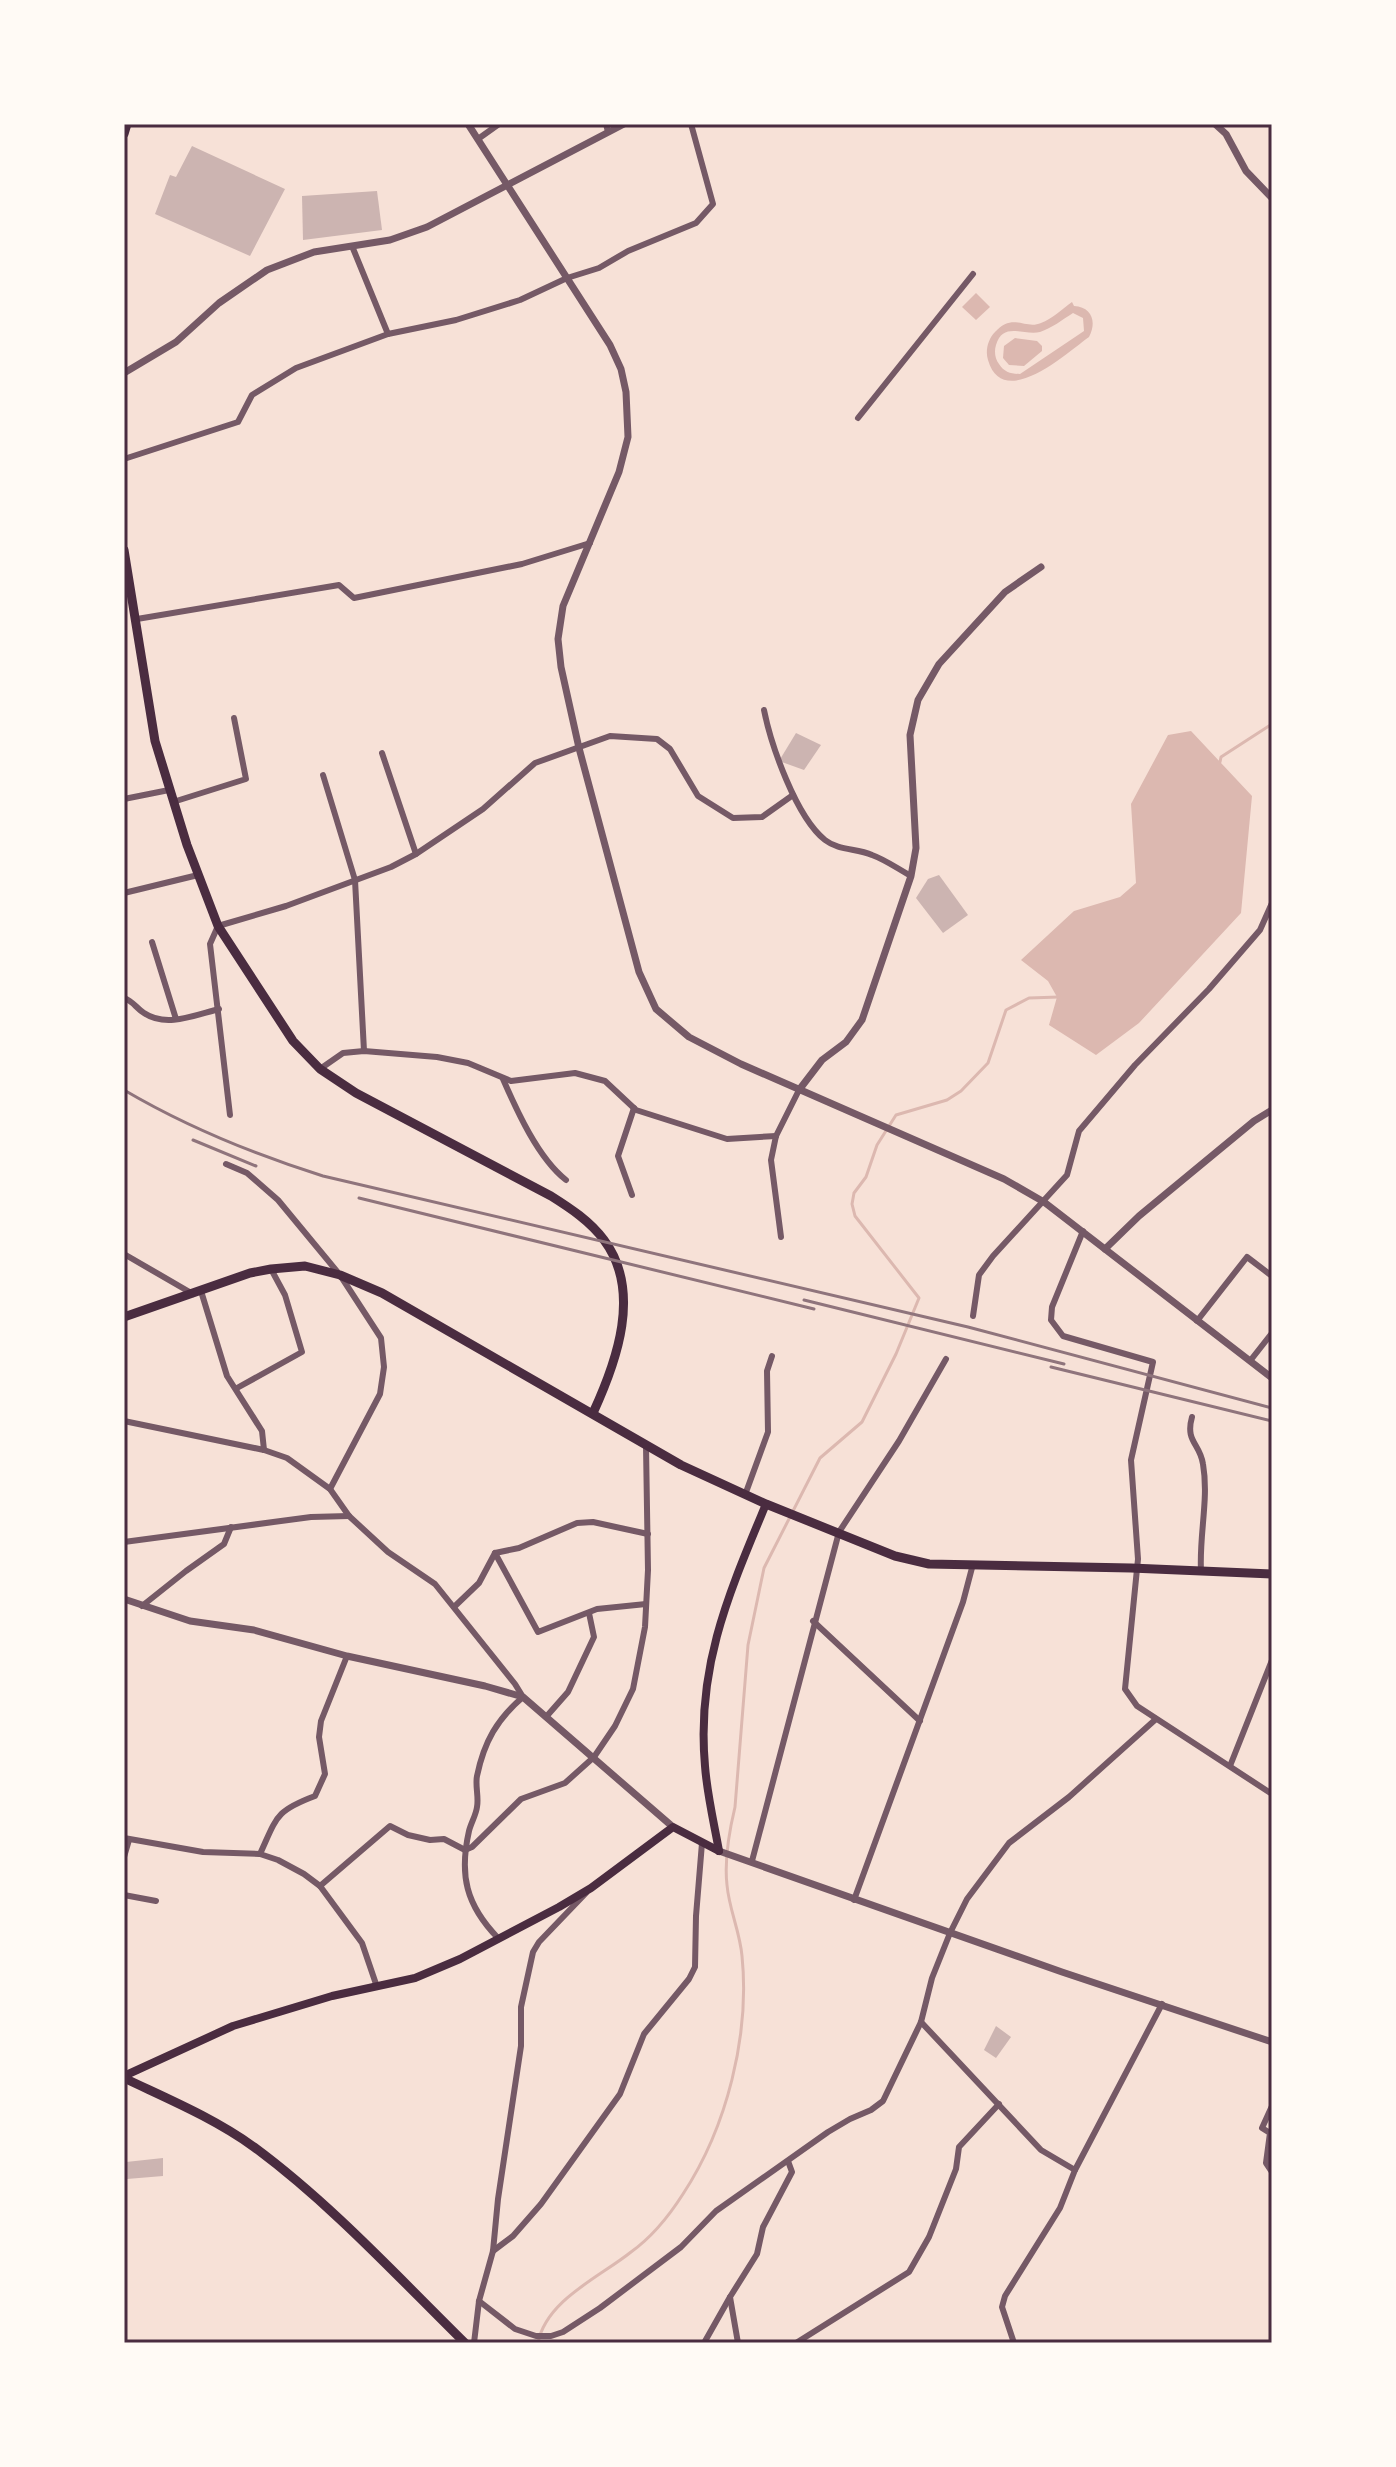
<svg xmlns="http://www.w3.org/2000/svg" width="1396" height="2467" viewBox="0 0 1396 2467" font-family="'Noto Sans',sans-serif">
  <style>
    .water { fill: #dcb8b0; fill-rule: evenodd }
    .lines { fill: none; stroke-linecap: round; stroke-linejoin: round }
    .stream { stroke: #dcb8b0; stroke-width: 3 }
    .building { fill: #ccb4b1 }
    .minor { stroke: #755966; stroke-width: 6 }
    .tertiary { stroke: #755966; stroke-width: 7 }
    .secondary { stroke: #4a2c40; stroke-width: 8 }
    .primary { stroke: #4a2c40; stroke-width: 9 }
    .trunk { stroke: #4a2c40; stroke-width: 9 }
    .rail { stroke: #8f747c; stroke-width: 3 }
    .neatline { fill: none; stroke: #4a2c40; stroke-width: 3 }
  </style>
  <rect width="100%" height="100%" fill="#f7e1d7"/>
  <g class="water">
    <polygon points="976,293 990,307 976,320 962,307"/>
    <path d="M 1072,302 L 1074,306 C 1092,307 1097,322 1089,337 C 1068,352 1003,412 988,360 C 985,351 988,339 995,332 C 1013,312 1025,330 1041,323 C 1052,319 1062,309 1072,302 ZM 1073,313 L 1083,318 L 1084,331 L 1020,374 C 1011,374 1004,372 999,364 C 995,359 994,351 996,345 C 1003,321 1024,336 1040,332 C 1052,328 1062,320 1073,313 Z"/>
    <polygon points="1015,338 1037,341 1042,346 1042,351 1024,366 1009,365 1003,358 1004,346"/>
    <polygon points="1191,731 1252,796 1241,913 1139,1023 1096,1055 1049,1025 1057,997 1048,981 1021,960 1074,911 1120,897 1136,883 1131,804 1168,735"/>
  </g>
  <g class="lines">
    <g class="stream">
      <polyline points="1220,762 1221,757 1272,724"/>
      <path d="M 538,2343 C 546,2300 600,2277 631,2252 C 652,2237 669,2216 683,2194 C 727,2127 750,2035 742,1956 C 740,1932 729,1909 727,1885 C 724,1859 729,1832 735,1807 L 748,1645 L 764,1568 L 820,1458 L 862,1422 L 896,1354 L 919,1298 L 855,1216 L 852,1204 L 854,1193 L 866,1177 L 877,1145 L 896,1115 L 947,1100 L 961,1091 L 988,1063 L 1006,1010 L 1029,998 L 1059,997"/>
    </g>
  </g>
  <g class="building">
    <polygon points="192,146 285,189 250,256 155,214 170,175 176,177"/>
    <polygon points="377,191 382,230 303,240 302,196"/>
    <polygon points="796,733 821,745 804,770 779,761"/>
    <polygon points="939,875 968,915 943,933 916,898 928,879"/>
    <polygon points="996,2026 1011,2037 996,2058 984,2050"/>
    <polygon points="163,2158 163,2176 127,2179 126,2162"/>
  </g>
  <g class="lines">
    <g class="minor">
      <polyline points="606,124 608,132"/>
      <polyline points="478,139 499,124"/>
      <polyline points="352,246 388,334"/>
      <polyline points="858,418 973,274"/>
      <polyline points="124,459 238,422 252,395 296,368 388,334 456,320 520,300 567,278 599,268 628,251 696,223 713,204 691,124"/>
      <polyline points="137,619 339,585 354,598 522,564 590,543"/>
      <path d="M 764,710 C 771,745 796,817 825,840 C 839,851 857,848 872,855 C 886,860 898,869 911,876"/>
      <polyline points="382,753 416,854"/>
      <polyline points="323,775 355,880 364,1051"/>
      <polyline points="124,799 169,790"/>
      <polyline points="173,802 246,779 234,718"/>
      <polyline points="124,893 198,875"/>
      <polyline points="152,942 176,1019"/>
      <path d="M 124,998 C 133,1001 136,1008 144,1013 C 166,1028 195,1015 219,1009"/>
      <polyline points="320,1069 343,1053 364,1051 437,1057 468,1063 511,1081 575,1073 605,1081 636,1110 727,1139 776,1136"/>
      <path d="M 503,1079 C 517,1111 538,1158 566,1180"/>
      <polyline points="230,1115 210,944 218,926 286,906 391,867 416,854 483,809 535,763 610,736 657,739 670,749 698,796 733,818 762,817 793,795"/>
      <polyline points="226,1164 247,1173 278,1200 340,1275 381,1338 384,1367 380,1394 330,1489"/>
      <polyline points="632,1195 618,1156 634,1108"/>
      <polyline points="1083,1231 1052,1307 1051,1320 1063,1336 1153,1362 1131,1460 1138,1559 1125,1689 1137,1706 1272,1794"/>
      <polyline points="781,1237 771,1160 776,1136 799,1090"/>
      <polyline points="124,1254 193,1294"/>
      <polyline points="201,1291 227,1376 262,1431 264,1450"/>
      <polyline points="973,1316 979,1275 993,1256 1067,1175 1079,1131 1135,1065 1209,989 1260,930 1272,903"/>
      <polyline points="1197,1321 1247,1257 1272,1276"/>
      <polyline points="1250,1361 1272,1333"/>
      <polyline points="237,1388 302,1352 285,1295 271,1269"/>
      <path d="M 1192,1417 C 1185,1442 1200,1443 1203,1464 C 1209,1499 1199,1535 1201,1571"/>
      <path d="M 124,1421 L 264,1450 L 287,1458 L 330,1489 L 349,1516 L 388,1552 L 435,1584 L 515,1684 L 523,1697 C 497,1719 484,1742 477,1776 C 475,1786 479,1797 477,1807 C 476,1815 471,1823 469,1831 C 459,1875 466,1905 498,1938"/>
      <polyline points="745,1495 768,1432 767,1371 772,1356"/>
      <polyline points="124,1542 311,1517 349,1516"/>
      <polyline points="646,1604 597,1609 538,1632 495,1553 519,1548 577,1523 593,1522 648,1534"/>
      <polyline points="142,1606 186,1571 224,1544 231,1527"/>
      <polyline points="454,1607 479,1583 495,1553"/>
      <polyline points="813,1621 920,1721"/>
      <polyline points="546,1717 568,1692 594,1637 589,1613"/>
      <polyline points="1230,1766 1272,1660"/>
      <polyline points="124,1838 203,1852 260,1854 278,1860 304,1874 320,1886 362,1943 377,1987"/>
      <polyline points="465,1850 472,1847 521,1799 565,1783 594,1757 615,1726 633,1689 645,1627 648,1570 646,1446"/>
      <path d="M 260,1854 C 277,1817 275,1811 315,1796 L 325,1774 L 319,1737 L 321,1721 L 347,1656"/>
      <polyline points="124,1857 129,1840"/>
      <polyline points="752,1861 839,1532 899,1441 946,1359"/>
      <polyline points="320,1886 390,1826 408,1835 430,1840 444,1839 465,1850"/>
      <polyline points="124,1895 156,1901"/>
      <polyline points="854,1900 963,1602 973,1564"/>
      <polyline points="921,2022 1041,2150 1075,2170"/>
      <polyline points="1272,2106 1262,2128 1270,2133 1266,2163 1272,2172"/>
      <polyline points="493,2251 513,2236 541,2204 620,2094 644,2034 689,1979 695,1967 696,1916 702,1843"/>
      <polyline points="479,2301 515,2329 536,2336 551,2336 563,2332 600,2308 681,2247 716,2211 828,2132 850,2119 871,2110 883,2101 921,2022 932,1978 950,1933 967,1899 1009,1843 1069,1797 1156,1719"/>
      <polyline points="474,2343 479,2301 493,2251 498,2199 521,2046 521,2007 533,1952 539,1942 586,1893"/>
      <polyline points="704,2343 730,2297"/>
      <polyline points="738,2343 730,2297 757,2254 763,2227 792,2172 788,2161"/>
      <polyline points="796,2343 909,2272 929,2237 956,2169 959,2147 999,2104"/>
      <polyline points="1014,2343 1002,2307 1005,2296 1060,2208 1075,2170 1162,2004"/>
    </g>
    <g class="tertiary">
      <polyline points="468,124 610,345 621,369 626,392 628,437 619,472 563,606 558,639 561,667 579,748 639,972 656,1009 689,1037 741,1064 1004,1179 1044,1202 1272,1378"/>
      <polyline points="1215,124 1226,134 1246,171 1272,198"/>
      <polyline points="124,373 176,342 219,303 267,270 314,252 390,240 427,227 624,124"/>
      <polyline points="799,1090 822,1060 846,1042 862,1020 911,876 916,848 910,735 918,700 939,664 1005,592 1041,567"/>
      <polyline points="1105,1249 1139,1216 1254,1121 1272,1110"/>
      <polyline points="124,1599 190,1621 254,1630 347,1656 485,1686 523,1697 673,1827"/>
      <polyline points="719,1851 1062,1972 1272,2042"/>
    </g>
    <g class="secondary">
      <path d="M 719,1851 C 714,1823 707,1794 705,1766 C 696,1667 729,1593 766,1504"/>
      <polyline points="124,2076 233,2026 332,1996 415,1978 460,1959 559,1907 591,1888 673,1827 719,1851"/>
    </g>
    <g class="primary">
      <polyline points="124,134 127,124"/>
      <path d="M 124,550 L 155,741 L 187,845 L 218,926 L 293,1041 L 320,1069 L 356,1093 L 551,1196 C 570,1208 590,1221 604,1240 C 642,1291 617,1361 593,1413"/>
    </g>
    <g class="trunk">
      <polyline points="124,1317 250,1273 271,1269 305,1266 340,1275 382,1293 681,1465 766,1504 895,1556 929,1564 1131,1568 1272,1574"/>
      <path d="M 124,2078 C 168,2099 214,2118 254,2147 C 331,2204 397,2276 465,2343"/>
    </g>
    <g class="rail">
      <path d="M 124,1090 C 187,1127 253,1154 323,1176 L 968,1327 L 1272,1408"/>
      <polyline points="193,1140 256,1166"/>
      <polyline points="359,1198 814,1309"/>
      <polyline points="804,1300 1064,1364"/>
      <polyline points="1051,1367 1272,1421"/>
    </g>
  </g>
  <rect width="1396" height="2467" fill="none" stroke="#fffaf5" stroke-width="252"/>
  <rect x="126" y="126" width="1144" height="2215" class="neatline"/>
</svg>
